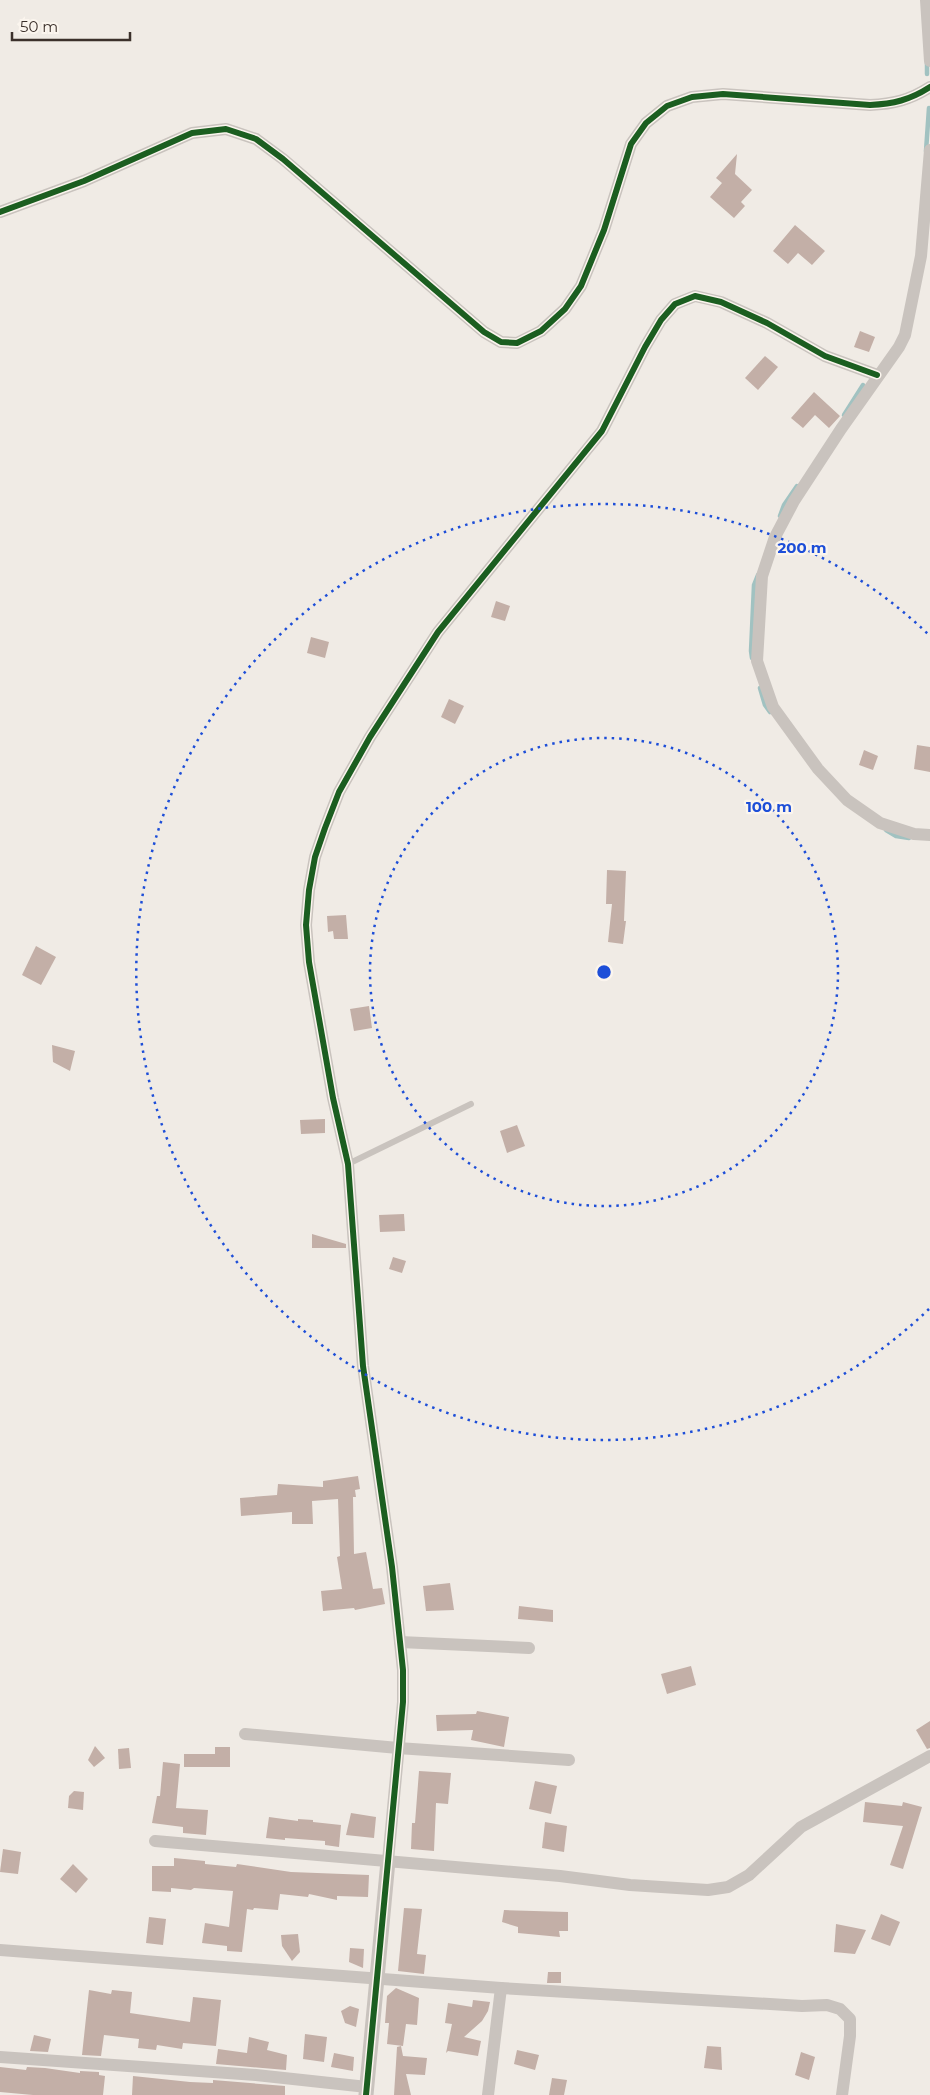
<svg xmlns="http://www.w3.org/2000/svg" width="930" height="2095" viewBox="0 0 930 2095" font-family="Montserrat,sans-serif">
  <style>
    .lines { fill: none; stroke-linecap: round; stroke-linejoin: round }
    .stream { stroke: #a1c2c1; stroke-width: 4.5 }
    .building { fill: #c3afa7 }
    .service { stroke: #c9c3be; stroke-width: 6 }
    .minor { stroke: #c9c3be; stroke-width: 12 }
    .tertiary { stroke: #c9c3be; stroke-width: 15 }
    .cycleway-casing { stroke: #fbf5ee; stroke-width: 9 }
    .cycleway { stroke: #1b5e20; stroke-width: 6 }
    .ring { fill: none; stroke: #1d4ed8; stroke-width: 2.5; stroke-dasharray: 2.5 5 }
    .centre { fill: #1d4ed8; stroke: #fbf5ee; stroke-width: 2.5 }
    .ring-label { font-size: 15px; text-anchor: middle; font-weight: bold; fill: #1d4ed8; stroke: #fbf5ee; stroke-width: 4.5; stroke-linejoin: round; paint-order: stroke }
  </style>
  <rect width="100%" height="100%" fill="#f0ebe5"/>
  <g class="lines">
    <g class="stream">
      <polyline points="927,62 927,74"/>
      <polyline points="926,151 929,108"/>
      <polyline points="844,415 863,385"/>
      <polyline points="780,516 784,505 797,486"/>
      <polyline points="752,658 751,651 754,585 758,575"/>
      <polyline points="760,688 765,705 770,712"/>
      <polyline points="886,830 896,836 909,838"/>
    </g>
  </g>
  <g class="building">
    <polygon points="737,154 735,174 752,190 741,202 745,206 734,218 710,197 722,183 716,178"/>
    <polygon points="795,225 825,251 812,265 798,253 788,264 773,251"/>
    <polygon points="860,331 875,337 869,352 854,347"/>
    <polygon points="765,356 778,367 758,390 745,378"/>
    <polygon points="814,392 840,416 829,428 815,415 803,428 791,418"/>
    <polygon points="496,601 510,606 505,621 491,617"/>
    <polygon points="311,637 329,642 325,658 307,653"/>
    <polygon points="449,699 464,706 455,724 441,717"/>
    <polygon points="917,745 930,747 930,772 914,769"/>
    <polygon points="864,750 878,756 873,770 859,765"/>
    <polygon points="607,870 626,871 624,921 626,921 623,944 608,942 612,904 606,904"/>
    <polygon points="346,915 348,939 334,939 333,931 328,932 327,916"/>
    <polygon points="36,946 56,957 41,985 22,975"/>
    <polygon points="369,1006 372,1028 354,1031 350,1009"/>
    <polygon points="52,1045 75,1051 70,1071 53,1062"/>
    <polygon points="325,1119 325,1133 301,1134 300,1120"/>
    <polygon points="517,1125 525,1146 507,1153 500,1131"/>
    <polygon points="404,1214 405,1231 380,1232 379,1215"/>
    <polygon points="312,1234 346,1244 346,1248 312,1248"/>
    <polygon points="393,1257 406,1261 402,1273 389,1269"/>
    <polygon points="358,1476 360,1489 355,1490 356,1497 353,1497 354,1554 366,1552 373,1589 382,1588 385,1604 355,1610 354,1608 323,1611 321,1591 342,1589 337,1557 340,1556 338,1499 312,1501 313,1524 292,1524 292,1512 241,1516 240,1498 277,1495 278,1484 323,1487 323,1481"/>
    <polygon points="450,1583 454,1610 426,1611 423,1586"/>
    <polygon points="519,1606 553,1610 553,1622 518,1619"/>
    <polygon points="691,1666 696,1685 667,1694 661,1674"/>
    <polygon points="477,1711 509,1717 504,1747 471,1740 473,1730 437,1731 436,1715 476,1714"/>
    <polygon points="930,1721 930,1748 927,1749 916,1730"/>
    <polygon points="95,1746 105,1758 94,1767 88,1760"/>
    <polygon points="215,1747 230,1747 230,1767 184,1767 184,1754 215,1754"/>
    <polygon points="129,1748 131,1768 119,1769 118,1749"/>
    <polygon points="163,1762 180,1764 176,1808 208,1810 206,1835 183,1833 183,1827 152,1823 157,1796 160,1796"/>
    <polygon points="419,1771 451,1773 448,1804 436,1803 434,1851 411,1849 412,1823 415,1823"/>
    <polygon points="535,1781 557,1786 551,1814 529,1809"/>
    <polygon points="74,1791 84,1792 83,1810 68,1808 69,1796"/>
    <polygon points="865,1802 902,1806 903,1802 922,1807 903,1869 890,1865 903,1826 863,1822"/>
    <polygon points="351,1813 376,1817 374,1838 346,1835"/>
    <polygon points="269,1817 298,1821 298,1819 313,1820 313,1822 341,1825 339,1847 325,1845 325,1841 285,1838 285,1840 266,1838"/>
    <polygon points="545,1822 567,1826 564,1852 542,1848"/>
    <polygon points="3,1849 21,1852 18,1874 0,1872"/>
    <polygon points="174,1858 205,1861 205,1864 236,1867 237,1864 291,1872 369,1875 368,1897 337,1896 337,1900 309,1894 308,1897 280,1894 278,1910 254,1908 253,1910 247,1909 242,1952 227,1951 227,1946 202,1943 205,1923 229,1927 233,1891 194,1888 191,1890 171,1888 171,1892 152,1891 152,1866 174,1866"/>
    <polygon points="73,1864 88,1879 76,1893 60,1879"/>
    <polygon points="404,1908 422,1909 417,1954 426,1955 424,1974 398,1971"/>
    <polygon points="504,1910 568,1912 568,1931 559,1931 560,1937 518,1933 518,1927 502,1922"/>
    <polygon points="881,1914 900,1922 890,1946 871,1939"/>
    <polygon points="149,1917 166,1919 163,1945 146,1943"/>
    <polygon points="836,1924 866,1930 855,1954 834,1952"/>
    <polygon points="298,1934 300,1952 292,1961 282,1946 281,1935"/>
    <polygon points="350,1948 364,1949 363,1968 349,1962"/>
    <polygon points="548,1972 561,1972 561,1983 547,1983"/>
    <polygon points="396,1988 419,1998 417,2025 406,2024 403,2046 387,2044 389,2023 385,2023 387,1996"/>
    <polygon points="89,1990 111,1994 112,1990 132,1992 130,2013 190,2022 193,1997 221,2000 216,2046 183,2043 182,2049 157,2045 156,2050 138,2048 139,2039 104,2035 101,2056 82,2055"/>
    <polygon points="473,2000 490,2002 488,2011 482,2021 464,2037 481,2041 478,2056 448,2051 446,2053 452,2024 445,2023 448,2003 472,2007"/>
    <polygon points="350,2006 359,2009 356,2027 345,2023 341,2011"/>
    <polygon points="305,2034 327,2037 324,2062 303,2059"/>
    <polygon points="34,2035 51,2039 48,2052 30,2051"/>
    <polygon points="249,2037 269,2042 267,2050 287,2055 286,2070 216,2064 218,2049 247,2053"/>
    <polygon points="401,2046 403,2056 427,2058 425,2075 406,2074 411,2095 394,2095 397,2047"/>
    <polygon points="707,2046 721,2047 722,2070 704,2068"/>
    <polygon points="517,2050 539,2055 535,2070 514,2064"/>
    <polygon points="801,2052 815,2057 809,2080 795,2075"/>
    <polygon points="334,2053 354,2057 353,2071 331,2067"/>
    <polygon points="0,2067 26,2070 27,2067 45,2068 80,2073 80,2071 99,2072 99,2075 105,2076 103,2095 33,2095 0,2092"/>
    <polygon points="133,2076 190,2082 213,2083 213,2080 285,2086 285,2095 132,2095"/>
    <polygon points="552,2078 567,2080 564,2095 549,2095"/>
  </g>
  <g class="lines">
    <polyline class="service" points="348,1164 471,1104"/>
    <g class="minor">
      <polyline points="926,0 930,61"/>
      <polyline points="930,150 921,256 905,335 899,347 841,429 794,501 775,537 762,576 757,661 773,707 818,769 847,800 880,823 914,834 930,835"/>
      <path d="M 0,212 L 84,181 L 192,133 L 226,129 L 256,139 L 283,159 L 484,332 L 501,342 L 517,343 L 541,331 L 565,309 L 581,286 L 604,230 L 631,144 L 646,123 L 667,106 L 692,97 L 723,94 L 870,105 C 893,104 910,100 930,87"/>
      <polyline points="400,1642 529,1648"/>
      <polyline points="245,1734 398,1748 569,1760"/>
      <polyline points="155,1841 560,1876 630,1885 708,1890 728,1887 749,1875 801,1827 930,1756"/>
      <polyline points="388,1861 403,1702 403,1670 392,1567 363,1366 348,1164 333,1098 309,962 306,925 309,890 315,857 325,828 339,792 370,737 438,632 602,431 645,347 661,320 675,304 695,296 721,302 767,323 825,356 877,375"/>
      <polyline points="0,1950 501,1988 802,2006 827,2005 840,2009 850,2019 850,2036 842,2095"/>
      <polyline points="0,2057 256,2075 367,2087"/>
      <polyline points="488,2095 501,1988"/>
    </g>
    <polyline class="tertiary" points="366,2095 388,1861"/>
    <defs>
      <g id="cycleway">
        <path d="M 0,212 L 84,181 L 192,133 L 226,129 L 256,139 L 283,159 L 484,332 L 501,342 L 517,343 L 541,331 L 565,309 L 581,286 L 604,230 L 631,144 L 646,123 L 667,106 L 692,97 L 723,94 L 870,105 C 893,104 910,100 930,87"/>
        <polyline points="366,2095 403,1702 403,1670 392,1567 363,1366 348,1164 333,1098 309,962 306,925 309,890 315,857 325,828 339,792 370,737 438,632 602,431 645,347 661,320 675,304 695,296 721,302 767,323 825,356 877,375"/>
      </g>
    </defs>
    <use href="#cycleway" class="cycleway-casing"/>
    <use href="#cycleway" class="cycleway"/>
  </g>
  <g class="ring">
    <circle cx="604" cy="972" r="234"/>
    <path d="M929 1309A468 468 0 1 1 929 635"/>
  </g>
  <circle cx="604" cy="972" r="8" class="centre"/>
  <g class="ring-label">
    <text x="802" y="553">200 m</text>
    <text x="769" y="812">100 m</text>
  </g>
  <path d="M12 32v8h118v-8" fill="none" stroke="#3b302b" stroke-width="2.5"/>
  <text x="20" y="32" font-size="15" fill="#3b302b" stroke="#fbf5ee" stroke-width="4" paint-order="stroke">50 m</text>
</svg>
